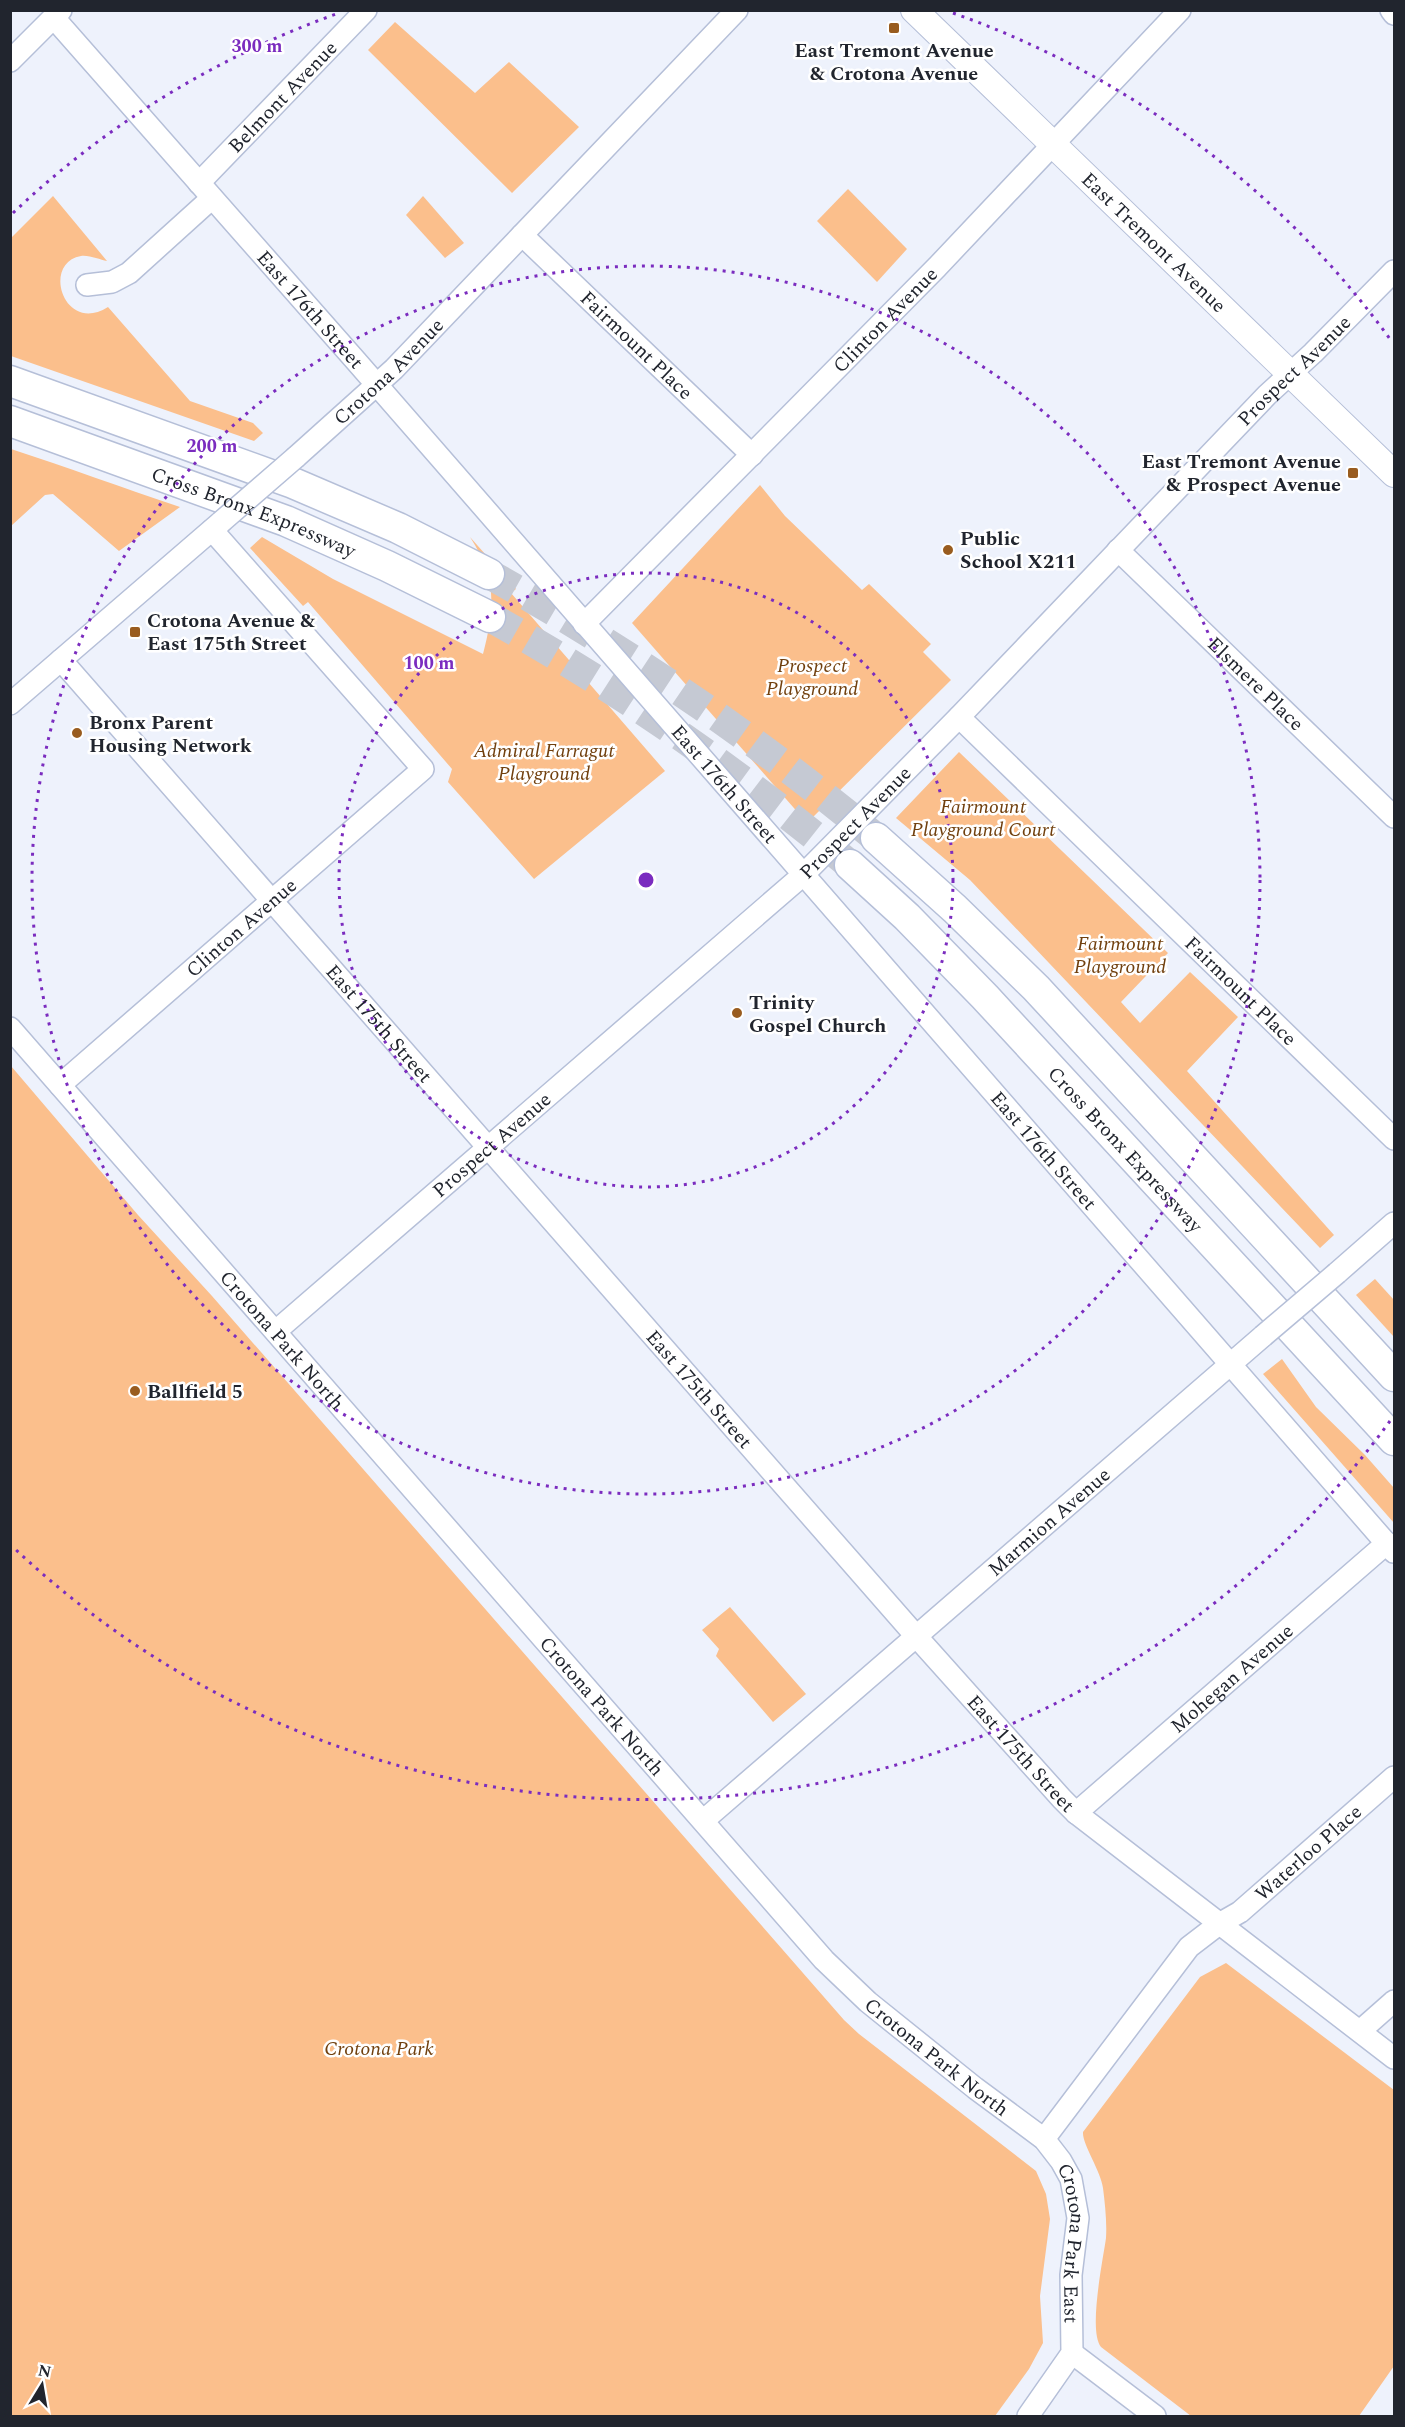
<svg xmlns="http://www.w3.org/2000/svg" width="1405" height="2427" viewBox="0 0 1405 2427" font-family="Spectral,serif">
  <style>
    .green { fill: #fbbf8c }
    .lines { fill: none; stroke-linecap: round; stroke-linejoin: round }
    .highway-tunnel { stroke: #c5c9d3; stroke-width: 30; stroke-dasharray: 30 15; stroke-linecap: butt }
    .minor-casing { stroke: #b5bfd8; stroke-width: 24 }
    .major-casing { stroke: #b5bfd8; stroke-width: 28 }
    .highway-casing { stroke: #b5bfd8; stroke-width: 33 }
    .minor { stroke: #fff; stroke-width: 21 }
    .major { stroke: #fff; stroke-width: 26 }
    .highway { stroke: #fff; stroke-width: 30 }
    .minor-bridge-casing { stroke: #b5bfd8; stroke-width: 24; stroke-linecap: butt }
    .minor-bridge { stroke: #fff; stroke-width: 21 }
    .ring { fill: none; stroke: #7b2cbf; stroke-width: 3; stroke-dasharray: 3 6 }
    .poi-dot { fill: #995c1f; stroke: #fff; stroke-width: 2 }
    .labels { text-anchor: middle; stroke-width: 5; stroke-linejoin: round; paint-order: stroke }
    .poi-label { font-size: 20px; font-weight: bold; fill: #21252e; stroke: #fff; text-anchor: start }
    .street-label { font-size: 20px; fill: #21252e; stroke: #fff }
    .park-label { font-size: 20px; font-style: italic; fill: #71400e; stroke: #fff }
    .centre { fill: #7b2cbf; stroke: #fff; stroke-width: 3 }
    .ring-label { font-size: 18px; text-anchor: middle; font-weight: bold; fill: #7b2cbf; stroke: #fff; stroke-width: 5; stroke-linejoin: round; paint-order: stroke }
  </style>
  <rect width="100%" height="100%" fill="#eef2fc"/>
  <g class="green">
    <polygon points="395,22 475,93 509,62 579,127 512,193 368,50"/>
    <polygon points="848,189 907,249 877,282 817,221"/>
    <path d="M 53,196 L 107,261 C 100,260 90,255 81,256 C 41,263 64,335 108,307 L 190,401 L 253,423 L 263,433 L 254,441 L 11,356 L 11,238 Z"/>
    <polygon points="423,196 464,243 445,258 406,215"/>
    <path d="M 11,449 C 67,467 123,488 180,507 L 119,551 L 53,494 L 45,495 L 11,526 Z"/>
    <polygon points="760,485 785,516 862,590 869,584 931,644 923,652 951,680 807,823 632,623"/>
    <path d="M 262,537 L 333,579 L 483,654 C 495,607 497,579 470,537 L 516,589 L 511,593 L 665,771 L 534,879 L 448,782 L 452,769 L 308,602 L 303,606 L 250,548 Z"/>
    <polygon points="959,752 1168,953 1121,1002 1140,1023 1190,972 1238,1017 1187,1071 1334,1235 1320,1248 970,880 896,818"/>
    <polygon points="11,1066 138,1215 212,1296 844,2020 859,2034 1036,2171 1046,2194 1050,2219 1040,2296 1043,2343 1029,2369 995,2416 11,2416"/>
    <polygon points="1375,1279 1394,1300 1394,1337 1356,1295"/>
    <polygon points="1282,1359 1316,1407 1365,1455 1394,1488 1394,1523 1263,1374"/>
    <polygon points="730,1607 806,1694 773,1722 716,1656 719,1649 702,1630"/>
    <path d="M 1226,1963 L 1394,2090 L 1394,2366 L 1359,2416 L 1191,2416 L 1101,2347 C 1088,2331 1103,2260 1106,2238 C 1107,2222 1105,2204 1103,2188 C 1101,2171 1082,2144 1083,2132 L 1200,1977 Z"/>
  </g>
  <g class="lines">
    <g class="highway-tunnel">
      <path d="M 489,574 C 626,650 756,738 876,838"/>
      <path d="M 490,617 C 618,688 738,772 850,865"/>
    </g>
    <defs>
      <g id="minor">
        <polyline points="1391,10 1394,14"/>
        <path id="s1" d="M 54,18 L 356,361 L 1394,1552"/>
        <polyline points="10,61 61,10"/>
        <path id="s2" d="M 199,183 L 366,10"/>
        <path id="s3" d="M 522,235 L 752,455"/>
        <polyline points="87,285 112,282 129,273 212,198"/>
        <path id="s4" d="M 296,457 L 394,369 L 737,10"/>
        <path id="s5" d="M 1118,550 L 1394,817"/>
        <path id="s6" d="M 584,624 L 937,267 L 1180,10"/>
        <path id="s7" d="M 61,660 L 916,1636 L 1062,1799 L 1076,1813 L 1394,2058"/>
        <polyline points="10,704 221,522"/>
        <path id="s8" d="M 959,717 L 1394,1139"/>
        <path id="s9" d="M 10,1028 L 824,1960 L 868,2002 L 975,2088 L 1044,2139 L 1061,2161 L 1071,2179 L 1078,2218 L 1071,2275 L 1072,2353 L 1028,2416"/>
        <path id="s10" d="M 60,1085 L 423,769 L 212,530"/>
        <polyline points="1337,1273 1394,1223"/>
        <path id="s11" d="M 276,1331 L 803,875 L 959,717 L 1267,395 L 1313,353 L 1394,271"/>
        <path id="s12" d="M 1076,1813 L 1387,1543"/>
        <path id="s13" d="M 704,1820 L 1263,1336"/>
        <polyline points="1360,2031 1394,2001"/>
        <path id="s14" d="M 1044,2139 L 1189,1947 L 1219,1924 L 1240,1912 L 1394,1777"/>
        <polyline points="1072,2353 1155,2416"/>
      </g>
      <g id="major">
        <path id="s15" d="M 914,10 L 1394,474"/>
      </g>
      <g id="highway">
        <polyline points="10,381 293,483 398,528 489,574"/>
        <path id="s16" d="M 10,421 L 286,521 L 387,566 L 490,617"/>
        <polyline points="876,838 955,909 1036,988 1394,1376"/>
        <path id="s17" d="M 850,865 L 907,917 L 985,997 L 1394,1440"/>
      </g>
    </defs>
    <use href="#minor" class="minor-casing"/>
    <use href="#major" class="major-casing"/>
    <use href="#highway" class="highway-casing"/>
    <use href="#minor" class="minor"/>
    <use href="#major" class="major"/>
    <use href="#highway" class="highway"/>
    <defs>
      <g id="minor-bridge">
        <polyline points="221,522 296,457"/>
        <polyline points="1263,1336 1337,1273"/>
      </g>
    </defs>
    <use href="#minor-bridge" class="minor-bridge-casing"/>
    <use href="#minor-bridge" class="minor-bridge"/>
  </g>
  <g class="ring">
    <circle cx="646" cy="880" r="307"/>
    <circle cx="646" cy="880" r="614"/>
    <path d="M1390 1421A920 920 0 0 1 13 1547M13 213A920 920 0 0 1 339 13M953 13A920 920 0 0 1 1390 339"/>
  </g>
  <g class="poi-dot">
    <rect x="888" y="22" width="12" height="12" rx="3"/>
    <rect x="1347" y="467" width="12" height="12" rx="3"/>
    <circle cx="948" cy="550" r="6"/>
    <rect x="129" y="626" width="12" height="12" rx="3"/>
    <circle cx="77" cy="733" r="6"/>
    <circle cx="737" cy="1013" r="6"/>
    <circle cx="135" cy="1391" r="6"/>
  </g>
  <g class="labels">
    <g class="poi-label">
      <text x="894" y="57" text-anchor="middle">East Tremont Avenue<tspan x="894" dy="23">&amp; Crotona Avenue</tspan></text>
      <text x="1341" y="468" text-anchor="end">East Tremont Avenue<tspan x="1341" dy="23">&amp; Prospect Avenue</tspan></text>
      <text x="960" y="545">Public<tspan x="960" dy="23">School X211</tspan></text>
      <text x="147" y="627">Crotona Avenue &amp;<tspan x="147" dy="23">East 175th Street</tspan></text>
      <text x="89" y="729">Bronx Parent<tspan x="89" dy="23">Housing Network</tspan></text>
      <text x="749" y="1009">Trinity<tspan x="749" dy="23">Gospel Church</tspan></text>
      <text x="147" y="1398">Ballfield 5</text>
    </g>
    <g class="street-label">
      <text dy="7" stroke="none"><textPath href="#s2" startOffset="120">Belmont Avenue</textPath></text>
      <text dy="7" stroke="none"><textPath href="#s15" startOffset="334">East Tremont Avenue</textPath></text>
      <text dy="7" stroke="none"><textPath href="#s1" startOffset="388">East 176th Street</textPath></text>
      <text dy="7" stroke="none"><textPath href="#s6" startOffset="428">Clinton Avenue</textPath></text>
      <text dy="7" stroke="none"><textPath href="#s3" startOffset="159">Fairmount Place</textPath></text>
      <text dy="7" stroke="none"><textPath href="#s4" startOffset="126">Crotona Avenue</textPath></text>
      <text dy="7" stroke="none"><textPath href="#s11" startOffset="1401">Prospect Avenue</textPath></text>
      <text dy="7" stroke="none"><textPath href="#s16" startOffset="260">Cross Bronx Expressway</textPath></text>
      <text dy="7" stroke="none"><textPath href="#s5" startOffset="192">Elsmere Place</textPath></text>
      <text dy="7" stroke="none"><textPath href="#s1" startOffset="1018">East 176th Street</textPath></text>
      <text dy="7" stroke="none"><textPath href="#s11" startOffset="771">Prospect Avenue</textPath></text>
      <text dy="7" stroke="none"><textPath href="#s10" startOffset="240">Clinton Avenue</textPath></text>
      <text dy="7" stroke="none"><textPath href="#s8" startOffset="393">Fairmount Place</textPath></text>
      <text dy="7" stroke="none"><textPath href="#s7" startOffset="483">East 175th Street</textPath></text>
      <text dy="7" stroke="none"><textPath href="#s11" startOffset="285">Prospect Avenue</textPath></text>
      <text dy="7" stroke="none"><textPath href="#s17" startOffset="396">Cross Bronx Expressway</textPath></text>
      <text dy="7" stroke="none"><textPath href="#s1" startOffset="1504">East 176th Street</textPath></text>
      <text dy="7" stroke="none"><textPath href="#s9" startOffset="414">Crotona Park North</textPath></text>
      <text dy="7" stroke="none"><textPath href="#s7" startOffset="969">East 175th Street</textPath></text>
      <text dy="7" stroke="none"><textPath href="#s13" startOffset="456">Marmion Avenue</textPath></text>
      <text dy="7" stroke="none"><textPath href="#s12" startOffset="206">Mohegan Avenue</textPath></text>
      <text dy="7" stroke="none"><textPath href="#s9" startOffset="900">Crotona Park North</textPath></text>
      <text dy="7" stroke="none"><textPath href="#s7" startOffset="1455">East 175th Street</textPath></text>
      <text dy="7" stroke="none"><textPath href="#s14" startOffset="393">Waterloo Place</textPath></text>
      <text dy="7" stroke="none"><textPath href="#s9" startOffset="1386">Crotona Park North</textPath></text>
      <text dy="7" stroke="none"><textPath href="#s9" startOffset="1634">Crotona Park East</textPath></text>
    </g>
    <g class="park-label">
      <text x="812" y="672">Prospect<tspan x="812" dy="23">Playground</tspan></text>
      <text x="544" y="757">Admiral Farragut<tspan x="544" dy="23">Playground</tspan></text>
      <text x="983" y="813">Fairmount<tspan x="983" dy="23">Playground Court</tspan></text>
      <text x="1120" y="950">Fairmount<tspan x="1120" dy="23">Playground</tspan></text>
      <text x="379" y="2055">Crotona Park</text>
    </g>
  </g>
  <circle cx="646" cy="880" r="9" class="centre"/>
  <g class="ring-label">
    <text x="257" y="52">300 m</text>
    <text x="212" y="452">200 m</text>
    <text x="429" y="669">100 m</text>
  </g>
  <rect width="1405" height="2427" fill="none" stroke="#21252e" stroke-width="24"/>
  <g transform="translate(42 2385) rotate(11)" stroke="#ffffff" stroke-width="4.5" paint-order="stroke">
  <path d="M0-4.5L10 22L0 15L-10 22Z" fill="#21252e"/>
  <text y="-9" font-size="16" font-weight="bold" text-anchor="middle" fill="#21252e">N</text>
  </g>
</svg>
